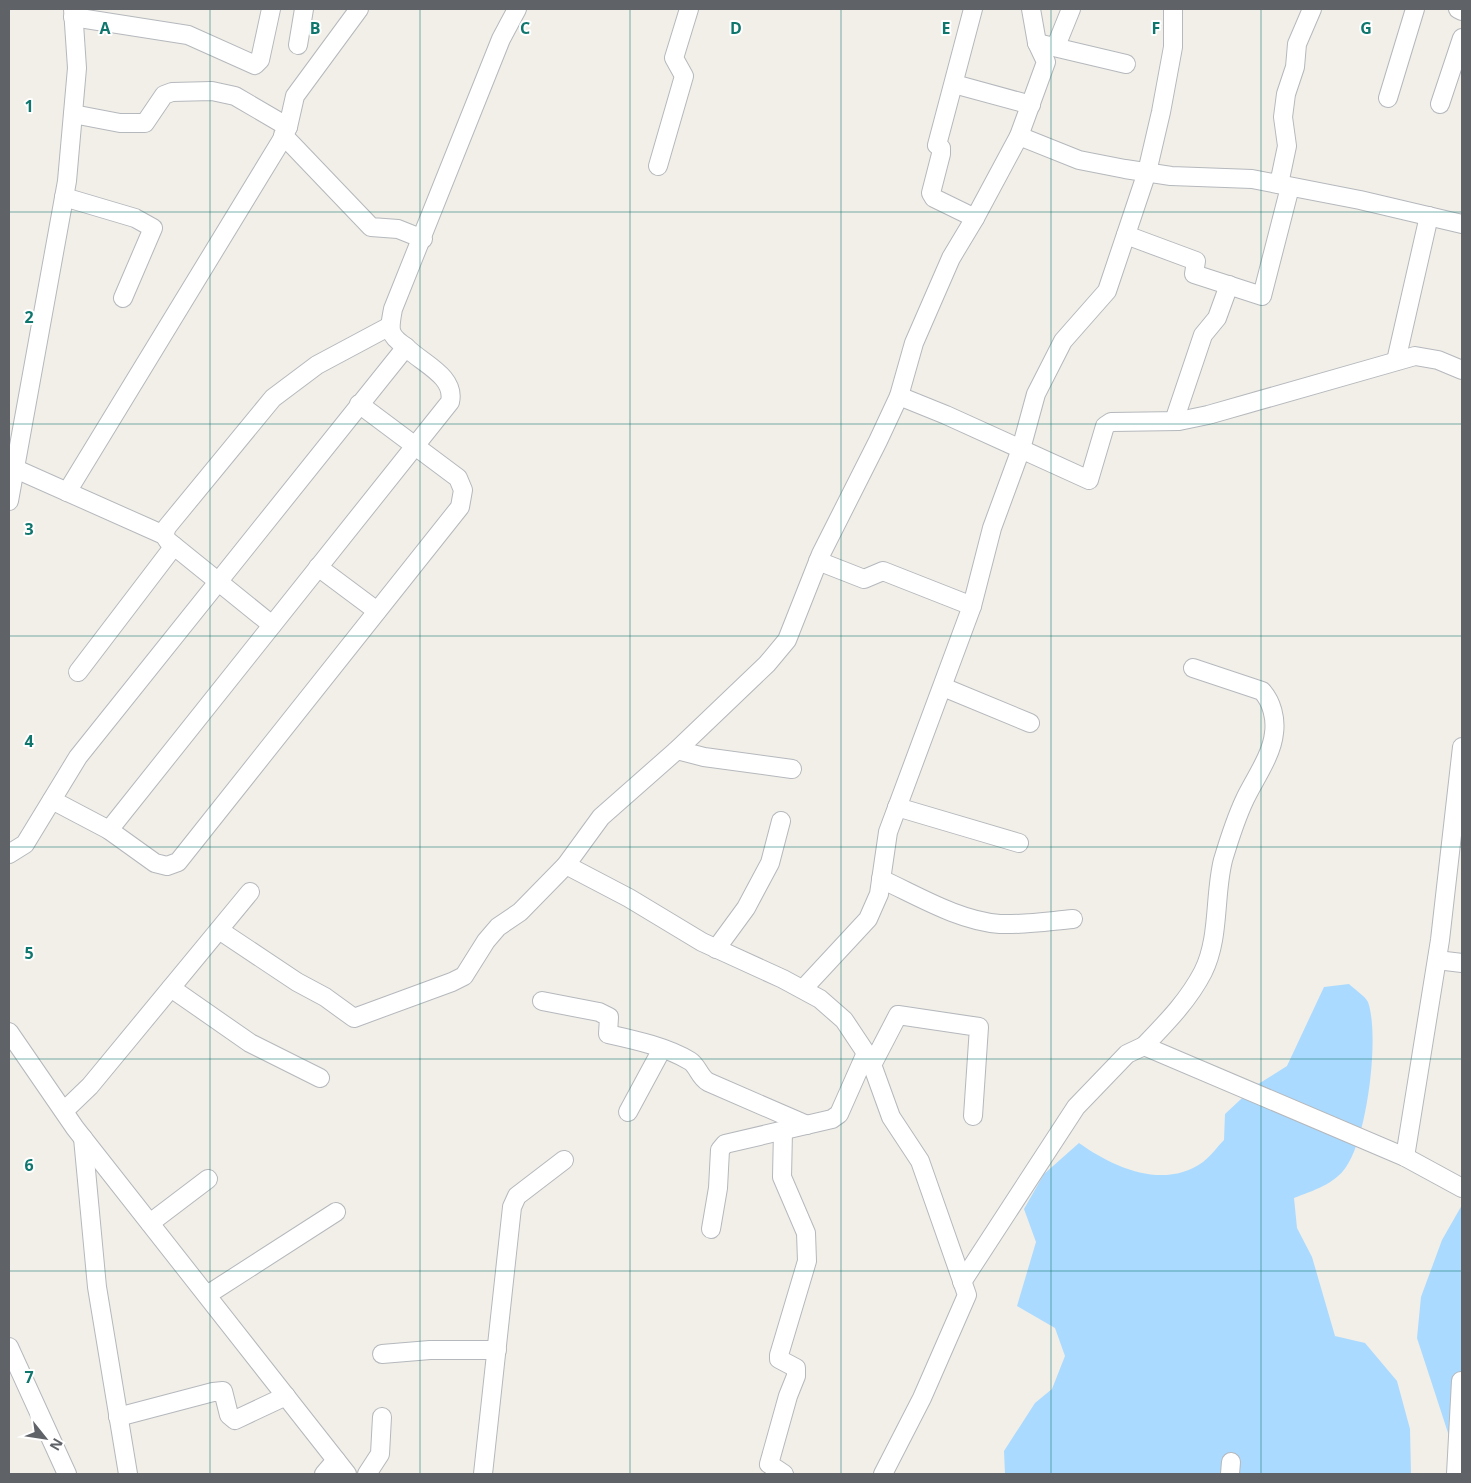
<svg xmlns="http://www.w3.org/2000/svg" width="1471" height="1483" viewBox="0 0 1471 1483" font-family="'Open Sans',sans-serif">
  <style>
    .water { fill: #aadaff }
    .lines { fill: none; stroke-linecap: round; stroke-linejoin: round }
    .minor-casing { stroke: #b5b8bc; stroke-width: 20 }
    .minor { stroke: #fff; stroke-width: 18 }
    .grid { fill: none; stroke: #0f766e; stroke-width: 1; stroke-opacity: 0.55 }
    .grid-label { font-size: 16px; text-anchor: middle; font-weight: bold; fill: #0f766e; stroke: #fff; stroke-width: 4; stroke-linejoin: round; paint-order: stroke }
  </style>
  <rect width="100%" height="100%" fill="#f1efe8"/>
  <g class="water">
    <path d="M 1349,984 C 1354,989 1365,996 1368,1002 C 1380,1036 1367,1138 1346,1167 C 1335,1184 1312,1191 1294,1198 L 1297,1228 L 1312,1257 L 1335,1336 L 1365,1343 L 1397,1381 L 1410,1429 L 1411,1474 L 1005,1474 L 1004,1451 L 1035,1403 L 1052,1389 L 1065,1356 L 1055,1328 L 1017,1306 L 1036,1242 L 1024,1209 L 1044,1174 L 1079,1143 C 1114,1168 1164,1190 1203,1162 C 1211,1156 1217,1147 1224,1140 L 1225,1114 L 1255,1086 L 1287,1066 L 1324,987 Z"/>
    <polygon points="1462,1205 1462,1447 1452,1445 1417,1338 1421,1297 1442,1240"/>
  </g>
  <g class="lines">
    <defs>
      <g id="minor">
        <polyline points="973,9 937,145 941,148 941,154 931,193 934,198 975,218"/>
        <polyline points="1458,9 1462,11"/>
        <polyline points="73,17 188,35 255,65 260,60 271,9"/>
        <polyline points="1037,43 1126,64"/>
        <polyline points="298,45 304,9"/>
        <polyline points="1056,46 1071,9"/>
        <polyline points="954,84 1031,105"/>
        <polyline points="1388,98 1415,9"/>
        <polyline points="1440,104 1462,38"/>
        <polyline points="73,114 120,123 145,123 164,95 172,92 212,91 235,96 288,127"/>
        <polyline points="283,135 371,227 398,229 423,239"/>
        <polyline points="1019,136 1079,160 1125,169 1171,176 1252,179 1360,200 1462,224"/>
        <polyline points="658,166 684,76 674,58 689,9"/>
        <polyline points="1279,184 1287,146 1283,117 1286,94 1295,67 1297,44 1312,9"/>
        <polyline points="64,197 135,218 153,228 123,298"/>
        <polyline points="1126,235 1196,261 1194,274 1262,296 1290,187"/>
        <path d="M 406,347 C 388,335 389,330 393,309 L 501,39 L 517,9"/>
        <polyline points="1396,361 1429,216"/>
        <polyline points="899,396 946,415 1089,480 1105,426 1111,422 1179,421 1208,415 1415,356 1438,360 1462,370"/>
        <polyline points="1174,421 1203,335 1217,318 1229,285"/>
        <polyline points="9,466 164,535 168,541 272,625"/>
        <polyline points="67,492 281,141 288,127 295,96 359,9"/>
        <polyline points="9,501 67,181 77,68 73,9"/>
        <polyline points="164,535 167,527 273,398 317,365 390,326"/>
        <polyline points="818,561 864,579 883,571 972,606"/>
        <polyline points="318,567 377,611"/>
        <polyline points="78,672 174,546"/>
        <polyline points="943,687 1030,723"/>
        <polyline points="677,750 704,757 792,769"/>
        <polyline points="52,800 109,830 155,863 167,866 178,862 460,507 463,490 458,478 359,404"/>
        <polyline points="897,807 1019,843"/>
        <path d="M 9,854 L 25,844 L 78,757 L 406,347 C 421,363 456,376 450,402 L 109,830"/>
        <polyline points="566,865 629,898 702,942 783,979 820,999 844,1020 870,1059 891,1117 920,1161 967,1295 922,1398 883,1474"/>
        <path d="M 881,879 C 918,896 959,921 1000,924 C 1024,925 1050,921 1073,919"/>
        <polyline points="219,930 297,982 325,997 354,1018 452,982 464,976 486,941 498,927 520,912 566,865 601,817 677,750 767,664 787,640 821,554 878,441 899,396 914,343 951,258 975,218 1019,136 1046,62 1037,43 1031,9"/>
        <polyline points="716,949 746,908 770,863 781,821"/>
        <polyline points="1437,960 1462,963"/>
        <polyline points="171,988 250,1043 320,1078"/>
        <polyline points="803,989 868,919 879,894 888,832 972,606 992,528 1021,449 1036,394 1063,341 1107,291 1147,172 1161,112 1173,47 1173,9"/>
        <path d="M 542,1001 L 599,1012 L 609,1017 L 608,1034 C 635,1040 667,1047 690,1061 C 698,1066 699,1077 708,1082 L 807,1125"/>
        <polyline points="9,1032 75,1128 347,1474"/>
        <path d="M 1144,1046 C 1166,1023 1188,1001 1203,972 C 1220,938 1214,896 1223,860 C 1229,840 1236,818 1245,799 C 1254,780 1272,755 1274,733 C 1276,719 1272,702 1262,691 L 1193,668"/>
        <polyline points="872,1065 898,1015 979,1027 973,1116"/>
        <polyline points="64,1111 90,1086 250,892"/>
        <polyline points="628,1112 662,1049"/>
        <polyline points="783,1131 782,1177 806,1233 807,1261 779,1355 779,1359 796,1368 796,1376 788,1396 769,1464 784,1474"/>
        <polyline points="83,1138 97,1287 128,1474"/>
        <polyline points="1405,1157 1440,940 1462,747"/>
        <polyline points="150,1223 208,1179"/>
        <polyline points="711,1229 718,1188 720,1150 725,1144 832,1119 839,1114 866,1053"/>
        <polyline points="962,1282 1076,1107 1127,1054 1144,1046 1405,1157 1462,1188"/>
        <polyline points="207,1295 336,1212"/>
        <polyline points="9,1347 67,1474"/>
        <polyline points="382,1354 430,1350 497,1350"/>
        <polyline points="118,1417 213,1392 223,1391 229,1415 235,1420 286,1396"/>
        <polyline points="324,1474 336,1460"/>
        <polyline points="367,1474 380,1454 382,1417"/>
        <polyline points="483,1474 512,1207 517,1196 564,1160"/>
        <polyline points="1230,1474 1231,1462"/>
        <polyline points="1456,1474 1461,1381"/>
      </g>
    </defs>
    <use href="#minor" class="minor-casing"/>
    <use href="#minor" class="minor"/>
  </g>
  <path class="grid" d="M 210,9 L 210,1474M 420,9 L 420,1474M 630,9 L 630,1474M 841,9 L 841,1474M 1051,9 L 1051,1474M 1261,9 L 1261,1474M 9,212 L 1462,212M 9,424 L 1462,424M 9,636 L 1462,636M 9,847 L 1462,847M 9,1059 L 1462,1059M 9,1271 L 1462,1271"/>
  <g class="grid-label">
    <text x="105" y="34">A</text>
    <text x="315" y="34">B</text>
    <text x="525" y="34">C</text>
    <text x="736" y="34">D</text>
    <text x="946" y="34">E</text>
    <text x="1156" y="34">F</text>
    <text x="1366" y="34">G</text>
    <text x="29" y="112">1</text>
    <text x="29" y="323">2</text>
    <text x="29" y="535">3</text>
    <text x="29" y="747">4</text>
    <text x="29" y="959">5</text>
    <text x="29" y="1171">6</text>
    <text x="29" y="1383">7</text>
  </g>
  <rect width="1471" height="1483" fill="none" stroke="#5f6368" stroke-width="20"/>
  <g transform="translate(45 1438) rotate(120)" stroke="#ffffff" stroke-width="4" paint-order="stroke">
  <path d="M0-4L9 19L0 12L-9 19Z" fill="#5f6368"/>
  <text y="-8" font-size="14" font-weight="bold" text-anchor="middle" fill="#5f6368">N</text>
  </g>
</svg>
